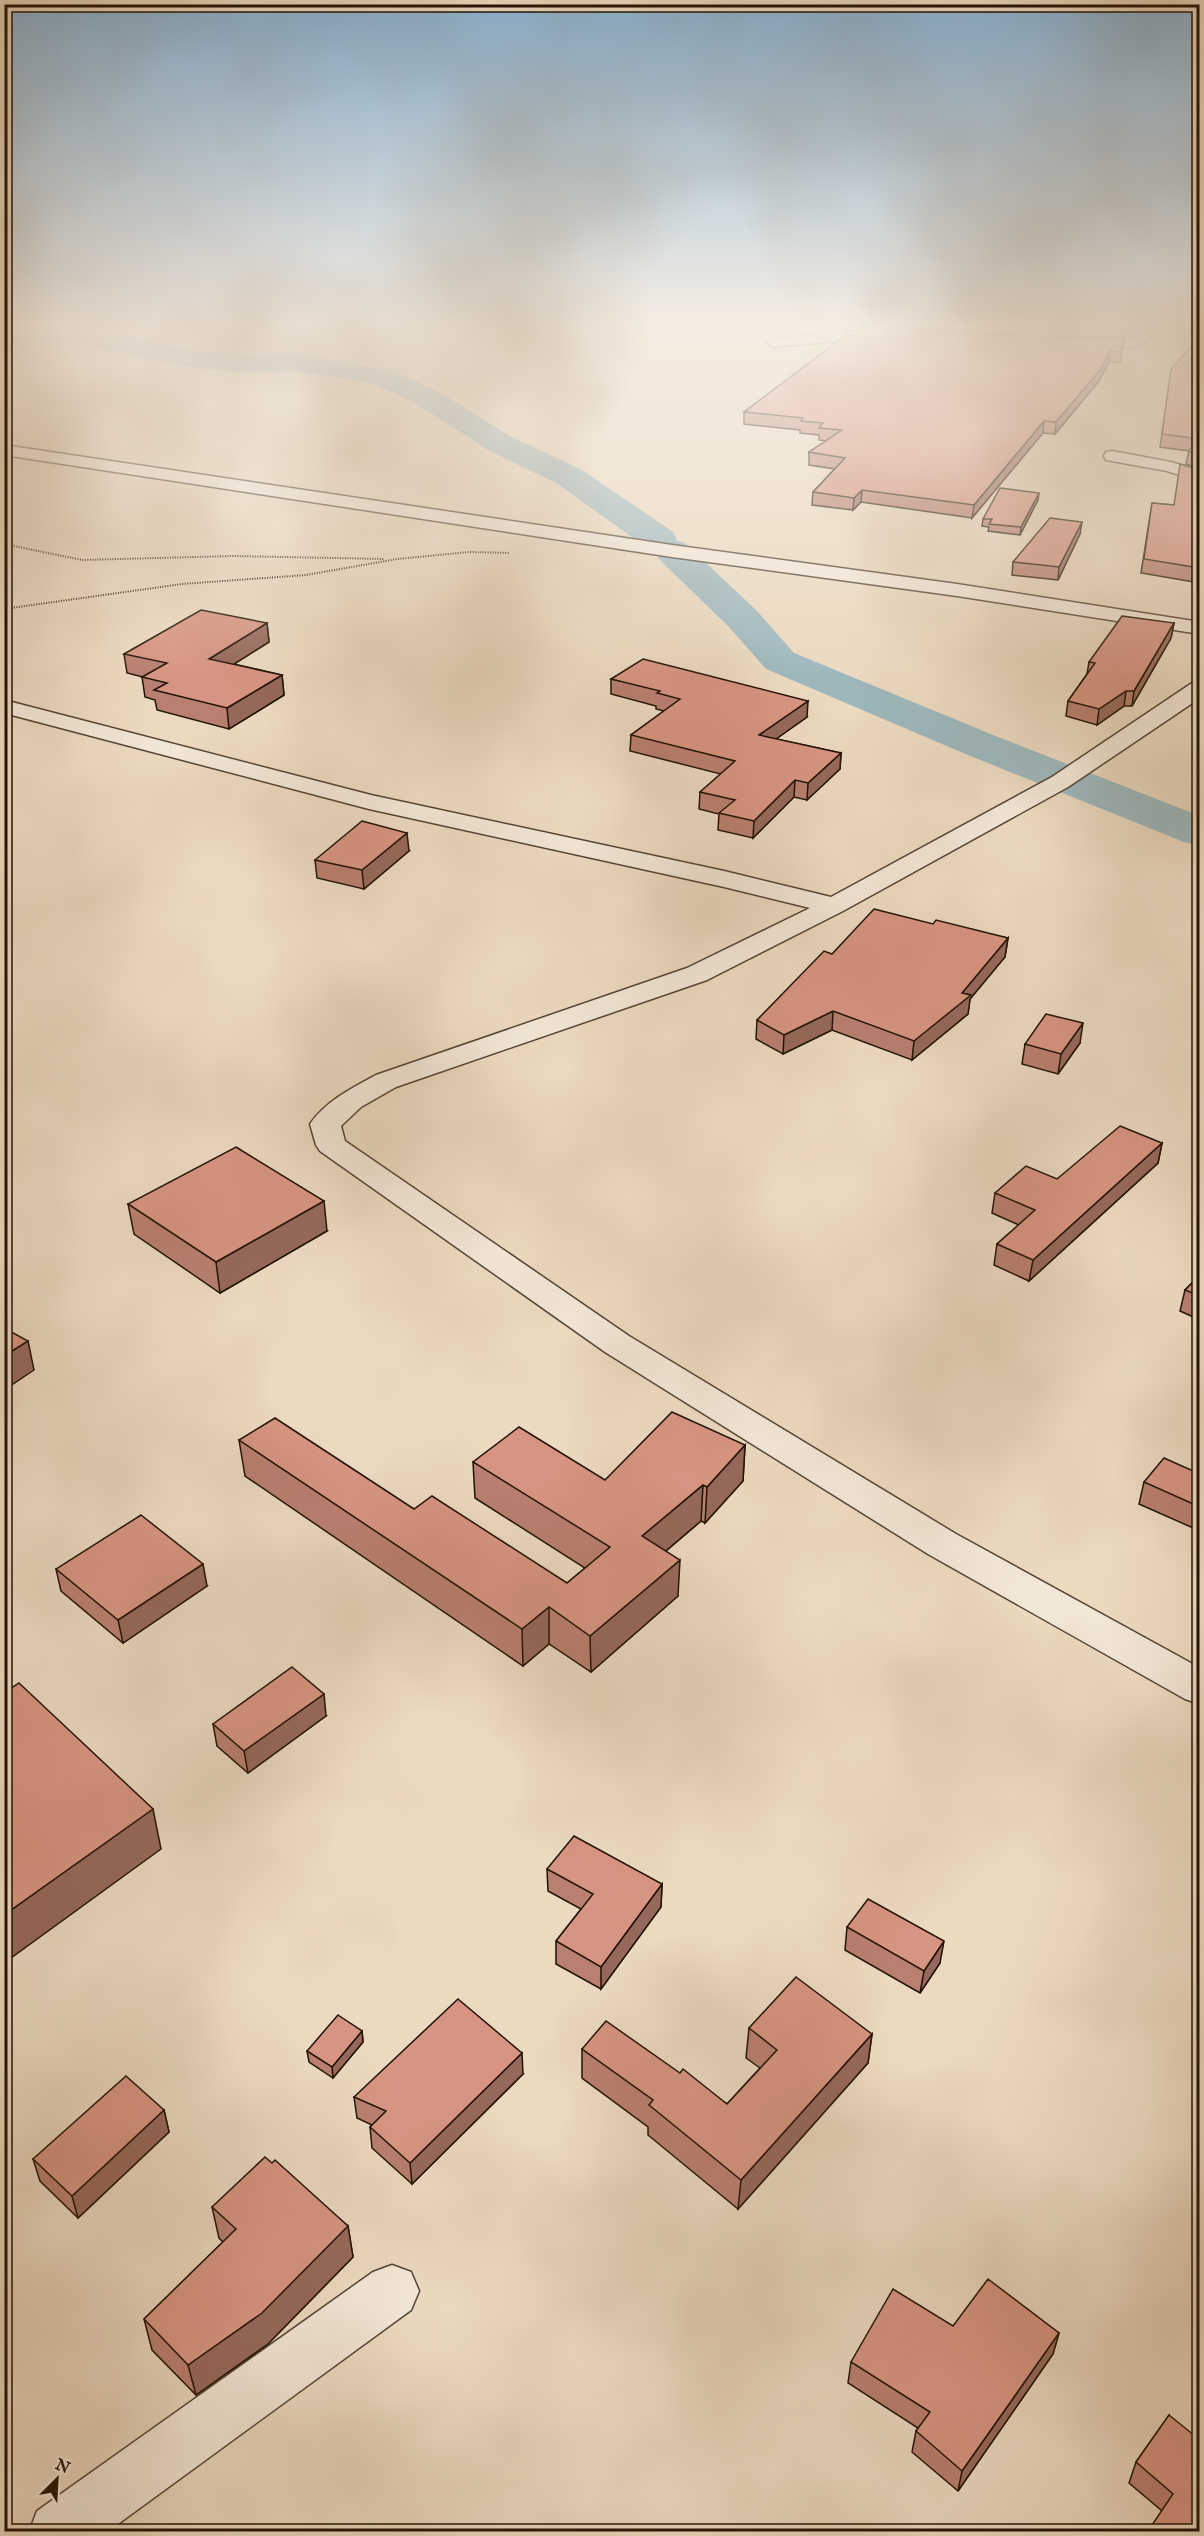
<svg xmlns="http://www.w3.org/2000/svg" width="1204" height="2536" viewBox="0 0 1204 2536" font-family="'IM FELL English',serif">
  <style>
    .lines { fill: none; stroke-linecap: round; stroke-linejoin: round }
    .river { fill: #9db7bd; fill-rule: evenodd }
    .minor-casing { stroke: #544433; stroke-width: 3 }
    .path { stroke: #211304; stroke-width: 2; stroke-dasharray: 1 1.5; stroke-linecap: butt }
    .minor { fill: #f2e6d6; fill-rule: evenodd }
    .wall { fill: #b97f70; stroke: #211304; stroke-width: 1.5 }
    .shaded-wall { fill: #96685b; stroke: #211304; stroke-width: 1.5 }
    .building { fill: #d79482; stroke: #211304; stroke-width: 1.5 }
  </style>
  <rect width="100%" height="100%" fill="#ebd9c0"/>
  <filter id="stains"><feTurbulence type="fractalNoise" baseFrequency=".00333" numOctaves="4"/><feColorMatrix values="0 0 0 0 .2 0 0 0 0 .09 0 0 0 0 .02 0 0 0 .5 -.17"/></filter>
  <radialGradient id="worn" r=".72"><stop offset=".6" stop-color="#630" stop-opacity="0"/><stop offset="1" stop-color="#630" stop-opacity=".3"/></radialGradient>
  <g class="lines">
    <polygon class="river" points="4,329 88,330 194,350 246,355 294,353 392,371 436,390 510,436 582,470 673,532 677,541 685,543 757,611 794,653 998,737 1200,816 1200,846 1184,842 968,755 766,669 729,627 659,559 655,549 647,548 558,484 488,450 414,402 375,384 294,371 246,373 194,368 88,346 4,345"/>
    <defs>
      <g id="minor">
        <polygon points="1135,325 1149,325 1150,339 1133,348 1080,346 1073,342 1080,338 1131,340 1136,337"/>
        <polygon points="889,328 935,331 942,335 935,339 889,336 773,347 766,343 773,339"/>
        <polygon points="4,445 672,545 957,584 1200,622 1200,634 957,596 672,557 4,455"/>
        <polygon points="1112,451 1171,462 1200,471 1200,482 1167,471 1106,460 1104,456 1106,452"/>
        <path d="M 1200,682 L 1200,698 L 1068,787 L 843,911 L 707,980 L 396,1087 L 361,1107 L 341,1126 L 345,1141 L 629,1336 L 956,1534 L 1200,1668 L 1200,1704 L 1185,1699 L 928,1554 L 605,1352 L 320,1151 L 316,1145 L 310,1124 C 326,1101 352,1088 376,1075 L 687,968 L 810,908 L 724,887 L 369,809 L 4,713 L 4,700 L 371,795 L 724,871 L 831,897 L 1052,777 L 1192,683 Z"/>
        <polygon points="392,2265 411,2272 419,2291 411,2310 107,2532 29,2532 37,2511 373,2272"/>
      </g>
    </defs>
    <use href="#minor" class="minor-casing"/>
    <g class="path">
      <polyline points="4,544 82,560 233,556 384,559"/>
      <polyline points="4,609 182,584 306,575 397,559 469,552 510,553"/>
    </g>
    <use href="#minor" class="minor"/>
  </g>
  <g class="wall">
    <polygon points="903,325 1128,325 1125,338 989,334 903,327"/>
    <polygon points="990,335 1124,339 1120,363 1109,362 1099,381 1055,434 1043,433 972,518 861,502 853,510 812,505 813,492 835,469 809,465 809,452 827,441 819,440 819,435 800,433 800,430 744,424 744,412 884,338"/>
    <polygon points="1200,346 1200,469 1186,464 1189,451 1160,447 1171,370"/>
    <polygon points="1200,470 1200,583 1141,573 1152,503 1174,505"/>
    <polygon points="1038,500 1020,535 988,531 989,527 982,526 983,519"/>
    <polygon points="1080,534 1058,580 1012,575 1013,562"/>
    <polygon points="267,623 269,642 234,664 282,675 284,695 229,729 157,710 155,700 145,697 142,677 143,677 127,673 124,654"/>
    <polygon points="1174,623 1171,638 1132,706 1124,706 1097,725 1066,716 1068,701 1087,674 1089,662"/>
    <polygon points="611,679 807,717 776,739 841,753 840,769 807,800 794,797 753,838 718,830 719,814 699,809 700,792 721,774 630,751 631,735 664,711 656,709 656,706 611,694"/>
    <polygon points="409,851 364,889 317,878 315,860"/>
    <polygon points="933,924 1008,938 1005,957 970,999 968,1014 912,1060 832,1030 783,1054 756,1039 757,1020 832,954"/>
    <polygon points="1080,1043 1058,1074 1022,1064 1025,1044"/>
    <polygon points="1162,1143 1158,1163 1029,1281 994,1265 997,1244 1019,1225 992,1213 995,1193 1057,1179"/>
    <polygon points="128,1204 327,1231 220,1293 134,1234"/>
    <polygon points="1200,1275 1200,1320 1180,1311 1185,1290"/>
    <polygon points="239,1440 414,1509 567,1583 585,1568 475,1498 473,1462 605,1480 745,1445 743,1481 705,1523 701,1521 666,1551 678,1596 591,1672 549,1644 523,1666 245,1476"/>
    <polygon points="1200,1474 1200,1531 1139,1504 1144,1482"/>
    <polygon points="56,1569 207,1586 123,1643 61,1591"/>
    <polygon points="326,1716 248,1773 217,1746 213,1724"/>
    <polygon points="547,1869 662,1884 661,1907 601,1989 556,1964 556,1941 581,1909 548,1891"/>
    <polygon points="847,1927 940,1963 920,1993 845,1950"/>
    <polygon points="749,2028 872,2034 868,2063 738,2209 648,2135 648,2127 582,2078 582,2049 680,2073 727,2104 760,2068 746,2058"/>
    <polygon points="362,2031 363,2042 333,2078 309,2062 307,2051"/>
    <polygon points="523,2074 412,2184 372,2148 370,2127 372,2125 357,2118 354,2097"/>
    <polygon points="164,2110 169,2132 78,2218 40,2181 33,2159"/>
    <polygon points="272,2163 348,2226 353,2257 268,2344 196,2395 152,2350 144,2319 223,2242 219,2238 212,2207"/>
    <polygon points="953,2326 1059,2333 1053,2354 958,2491 912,2452 916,2431 918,2428 848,2383 851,2362"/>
    <polygon points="1169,2415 1200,2532 1148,2532 1162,2511 1129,2483 1136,2462"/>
  </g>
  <g class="shaded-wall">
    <polygon points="1110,351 1109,362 1099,381 1055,434 1056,422"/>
    <polygon points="1044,421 1043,433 972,518 974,505"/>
    <polygon points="862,490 861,502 853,510 854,498"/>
    <polygon points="1039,493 1038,500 1020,535 1021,527"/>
    <polygon points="1082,522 1080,534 1058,580 1059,567"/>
    <polygon points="267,623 269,642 212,678 209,659"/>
    <polygon points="1174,623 1171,638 1132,706 1134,691"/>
    <polygon points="282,675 284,695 229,729 227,708"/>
    <polygon points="1126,691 1124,706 1097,725 1099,709"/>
    <polygon points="808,701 807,717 759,751 759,735"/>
    <polygon points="841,753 840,769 807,800 808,783"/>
    <polygon points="795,780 794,797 753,838 754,821"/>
    <polygon points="407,833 409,851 364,889 362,870"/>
    <polygon points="1008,938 1005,957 970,999 968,1014 912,1060 914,1041 962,993"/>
    <polygon points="833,1011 832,1030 783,1054 784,1035"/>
    <polygon points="1083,1023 1080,1043 1058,1074 1061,1054"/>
    <polygon points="1162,1143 1158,1163 1029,1281 1033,1260"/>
    <polygon points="324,1201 327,1231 220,1293 216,1262"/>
    <polygon points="28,1341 34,1370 4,1390 4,1356"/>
    <polygon points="745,1445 743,1481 705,1523 707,1487"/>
    <polygon points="703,1485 701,1521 641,1572 642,1536"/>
    <polygon points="680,1560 678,1596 591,1672 590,1636"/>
    <polygon points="203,1564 207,1586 123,1643 118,1620"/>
    <polygon points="549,1607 549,1644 523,1666 522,1629"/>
    <polygon points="324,1694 326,1716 248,1773 244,1751"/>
    <polygon points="153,1809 161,1849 4,1963 4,1915"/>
    <polygon points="662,1884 661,1907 601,1989 601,1967"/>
    <polygon points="944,1941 940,1963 920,1993 924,1971"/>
    <polygon points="362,2031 363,2042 333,2078 332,2067"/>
    <polygon points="872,2034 868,2063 738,2209 741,2180"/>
    <polygon points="522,2053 523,2074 412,2184 410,2163"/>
    <polygon points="164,2110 169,2132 78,2218 72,2196"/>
    <polygon points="348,2226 353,2257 268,2344 196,2395 188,2365"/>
    <polygon points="1059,2333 1053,2354 958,2491 962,2471"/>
  </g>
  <g class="building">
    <polygon points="1016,325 1127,325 1126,328"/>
    <polygon points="893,328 990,335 1124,339 1121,352 1110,351 1100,370 1056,422 1044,421 974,505 862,490 854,498 813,492 845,458 809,452 842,430 819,428 823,423 801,421 803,418 744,412 846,335 884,338"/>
    <polygon points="1192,345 1200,346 1200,439 1162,434 1171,370"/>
    <polygon points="1200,440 1200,455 1188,451"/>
    <polygon points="1180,464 1200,470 1200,568 1144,559 1152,503 1174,505"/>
    <polygon points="1000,488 1039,493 1021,527 989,524 992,519 983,519"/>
    <polygon points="1050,518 1082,522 1059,567 1013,562"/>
    <polygon points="201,610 267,623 209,659 282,675 227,708 154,690 167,683 142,677 167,663 124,654"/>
    <polygon points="1122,616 1174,623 1134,691 1126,691 1099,709 1068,701 1095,663 1089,662"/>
    <polygon points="643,659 808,701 759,735 841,753 808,783 795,780 754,821 719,813 735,800 700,792 735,761 631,735 680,699 657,693 660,691 611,679"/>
    <polygon points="362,821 407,833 362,870 315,860"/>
    <polygon points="874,909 933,924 936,920 1008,938 962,993 971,995 914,1041 833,1011 784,1035 757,1020 824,951 832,954"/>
    <polygon points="1046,1014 1083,1023 1061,1054 1025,1044"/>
    <polygon points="1120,1126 1162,1143 1033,1260 997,1244 1035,1210 995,1193 1026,1166 1057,1179"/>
    <polygon points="236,1147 324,1201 216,1262 128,1204"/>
    <polygon points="1200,1275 1200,1296 1185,1290"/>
    <polygon points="4,1328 28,1341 4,1356"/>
    <polygon points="672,1412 745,1445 707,1487 703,1485 642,1536 680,1560 590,1636 549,1607 522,1629 239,1440 275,1418 414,1509 432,1496 567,1583 610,1547 473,1462 519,1427 605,1480"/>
    <polygon points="1164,1458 1200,1474 1200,1507 1144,1482"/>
    <polygon points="141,1515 203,1564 118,1620 56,1569"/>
    <polygon points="292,1667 324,1694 244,1751 213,1724"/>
    <polygon points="19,1683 153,1809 4,1915 4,1693"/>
    <polygon points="574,1836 662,1884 601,1967 556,1941 593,1894 547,1869"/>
    <polygon points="868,1899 944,1941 924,1971 847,1927"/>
    <polygon points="796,1977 872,2034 741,2180 649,2105 653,2100 582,2049 606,2021 680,2073 683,2069 727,2104 777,2050 749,2028"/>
    <polygon points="458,1999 522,2053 410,2163 370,2127 386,2111 354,2097"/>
    <polygon points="338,2015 362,2031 332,2067 307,2051"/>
    <polygon points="126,2076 164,2110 72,2196 33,2159"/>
    <polygon points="265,2157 272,2163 275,2160 348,2226 262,2313 188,2365 144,2319 236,2229 212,2207"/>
    <polygon points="988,2279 1059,2333 962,2471 916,2431 930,2412 851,2362 893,2289 953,2326"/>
    <polygon points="1169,2415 1200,2440 1200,2532 1148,2531 1173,2494 1136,2462"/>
  </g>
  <linearGradient id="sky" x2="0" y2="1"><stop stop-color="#8ab5d7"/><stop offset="0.48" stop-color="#f6eee3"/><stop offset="1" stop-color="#f6eee3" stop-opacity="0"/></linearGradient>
  <rect width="1204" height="680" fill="url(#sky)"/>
  <rect width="1204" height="2536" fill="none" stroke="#ebd9c0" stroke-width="24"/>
  <rect x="6" y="6" width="1192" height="2524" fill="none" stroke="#211304" stroke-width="3"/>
  <rect x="12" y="12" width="1180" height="2512" fill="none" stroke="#211304" stroke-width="1.5"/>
  <g transform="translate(57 2479) rotate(24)" stroke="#f2e6d6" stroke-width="4.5" paint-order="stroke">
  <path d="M0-4.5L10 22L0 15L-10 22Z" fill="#211304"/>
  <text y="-9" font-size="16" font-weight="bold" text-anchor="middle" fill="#211304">N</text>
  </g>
  <rect width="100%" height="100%" filter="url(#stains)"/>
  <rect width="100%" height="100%" fill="url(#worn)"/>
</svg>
